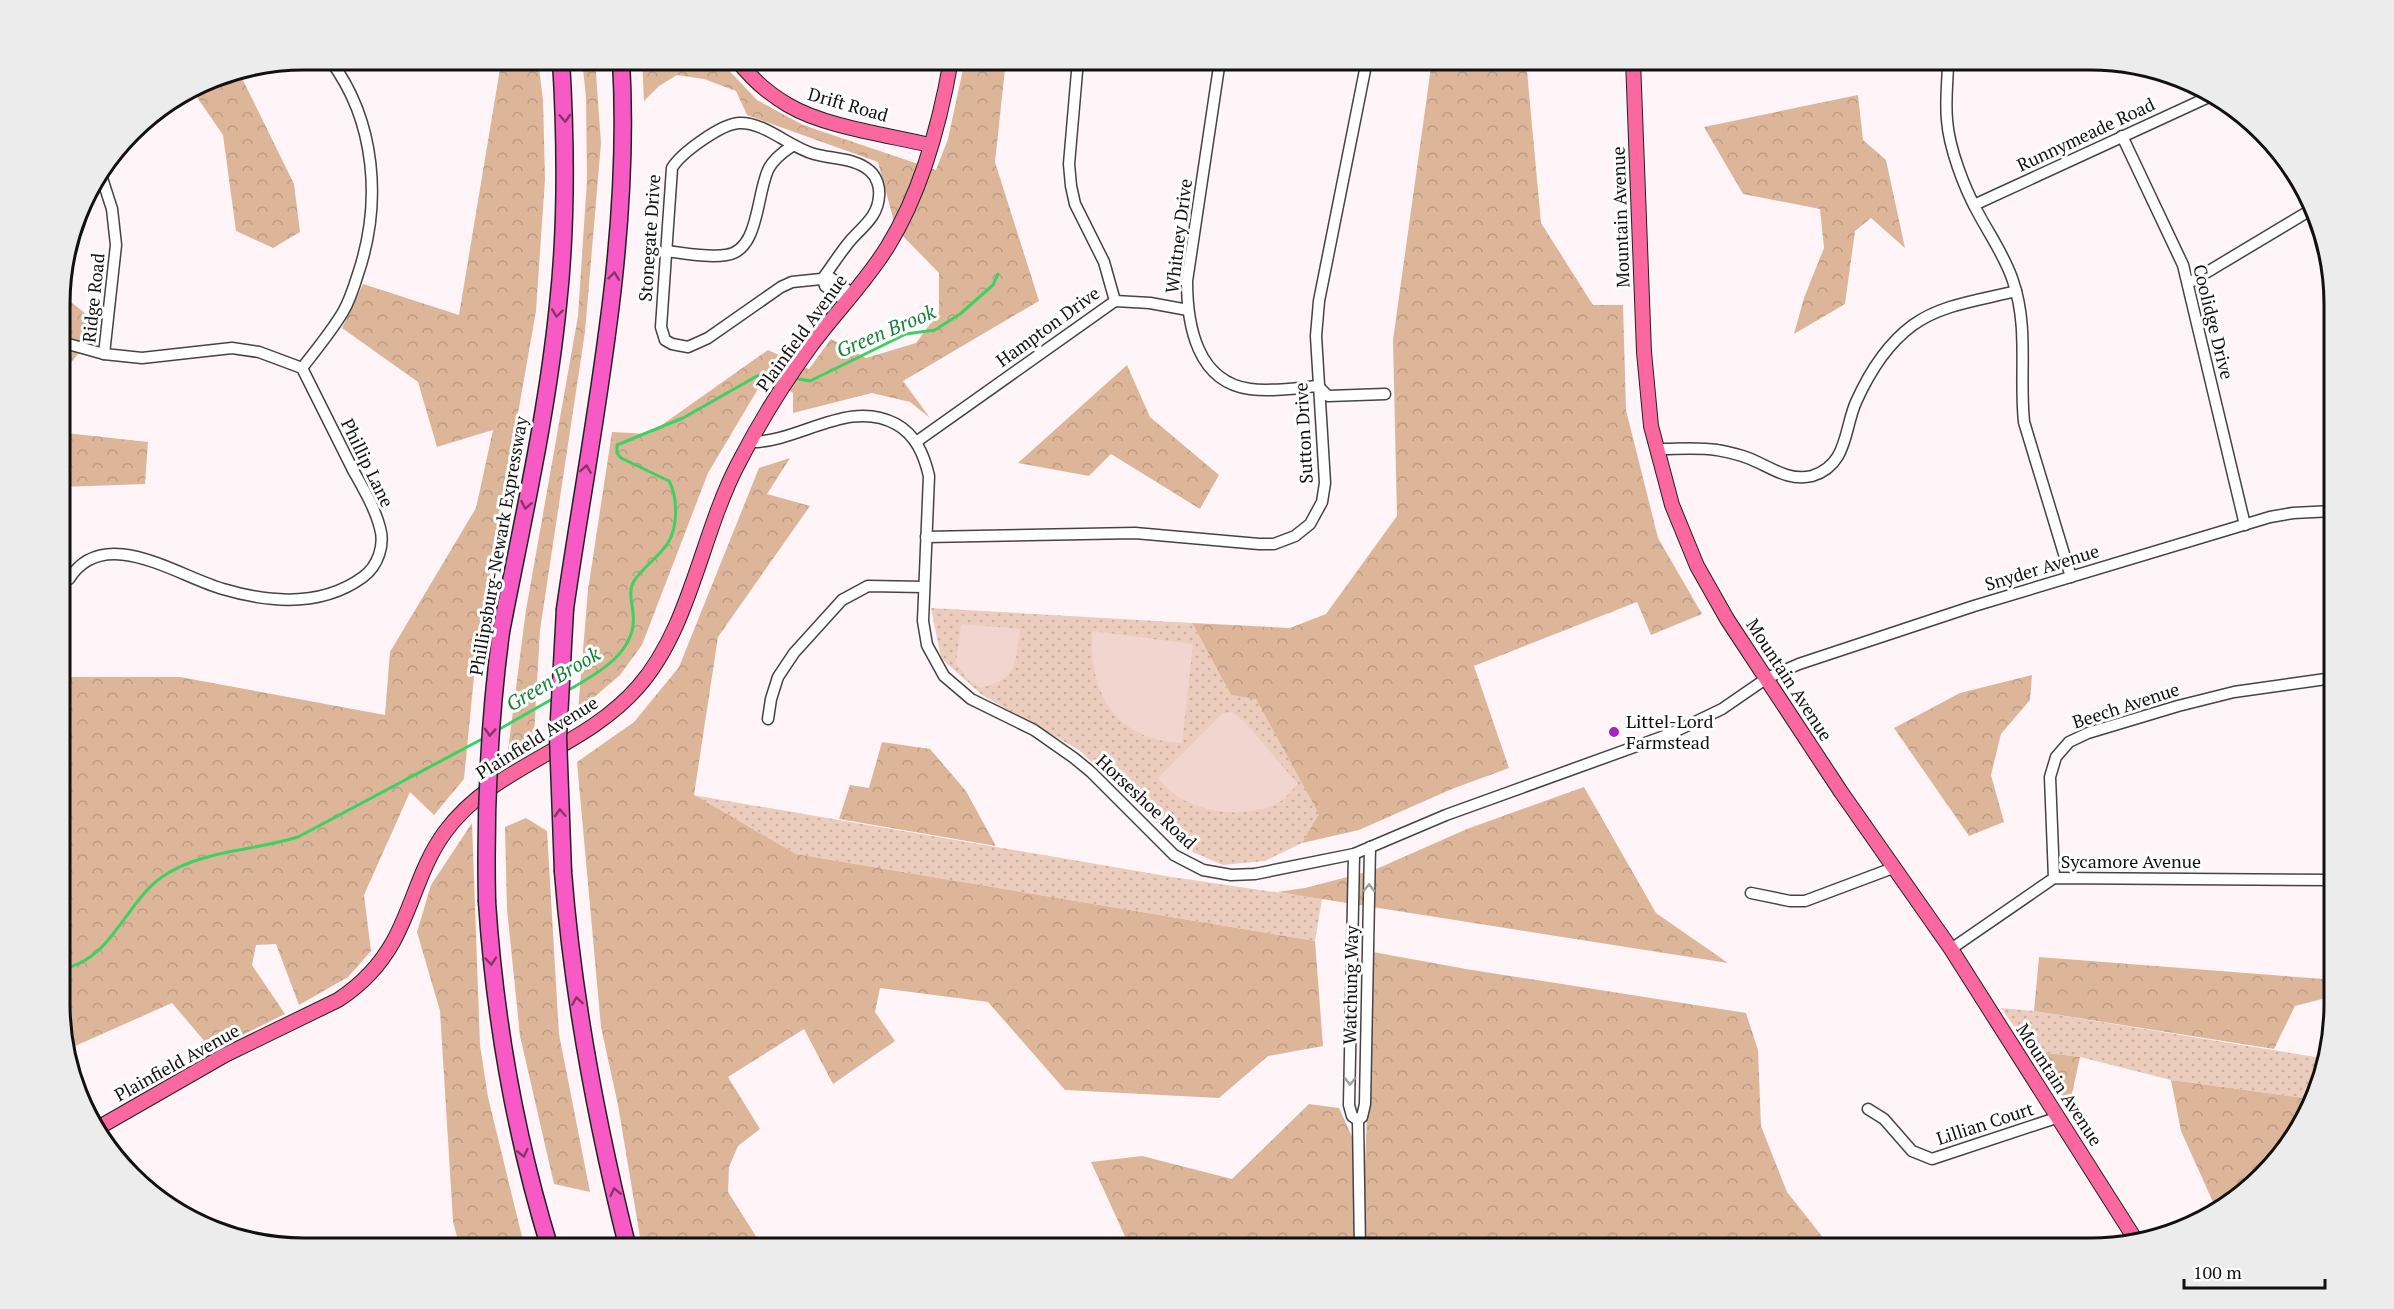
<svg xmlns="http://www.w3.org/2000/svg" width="2394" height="1309" viewBox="0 0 2394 1309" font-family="'PT Serif',serif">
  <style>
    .grass { fill: url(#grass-dots) }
    .forest { fill: url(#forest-crowns) }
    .pitch { fill: #f2d5ce }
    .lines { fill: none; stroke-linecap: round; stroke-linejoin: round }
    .stream { stroke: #3cd163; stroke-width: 3 }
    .minor-casing { stroke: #444; stroke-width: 13 }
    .major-casing { stroke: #222; stroke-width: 16 }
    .highway-casing { stroke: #222; stroke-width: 19 }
    .minor { stroke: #fff; stroke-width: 10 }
    .major { stroke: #fb68a0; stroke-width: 14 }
    .highway { stroke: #f85ac5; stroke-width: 16 }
    .highway-bridge-casing { stroke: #222; stroke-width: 19; stroke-linecap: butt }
    .highway-bridge { stroke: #f85ac5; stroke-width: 16 }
    .oneway { stroke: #84366b }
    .oneway2 { stroke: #a0a0a0 }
    .poi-dot { fill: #a823c6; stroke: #fff; stroke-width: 2 }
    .labels { text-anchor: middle; stroke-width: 6; stroke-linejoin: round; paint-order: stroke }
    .street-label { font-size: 18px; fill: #111; stroke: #fff }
    .poi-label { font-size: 18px; fill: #111; stroke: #fff; text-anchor: start }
    .water-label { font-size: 20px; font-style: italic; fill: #138234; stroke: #fff }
    .rim { fill: none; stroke: #111; stroke-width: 3 }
  </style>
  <defs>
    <pattern id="grass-dots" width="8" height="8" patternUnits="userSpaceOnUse" patternTransform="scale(1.5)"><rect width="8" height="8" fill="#ecccbc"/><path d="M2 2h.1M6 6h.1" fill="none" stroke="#c9aea1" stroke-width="1.8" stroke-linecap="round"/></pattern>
    <pattern id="forest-crowns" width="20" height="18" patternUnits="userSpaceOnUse" patternTransform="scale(1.5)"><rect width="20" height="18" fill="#ddb69a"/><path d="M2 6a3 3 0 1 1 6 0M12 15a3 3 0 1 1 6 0" fill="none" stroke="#bd9b84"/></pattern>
  </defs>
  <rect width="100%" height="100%" fill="#fff4f8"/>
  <g class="grass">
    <polygon points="931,608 1192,623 1231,695 1256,698 1320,815 1302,843 1265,861 1223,865 1183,848 1079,750 982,695 941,658"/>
    <polygon points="693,795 1172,877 1322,899 1315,941 796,854"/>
    <polygon points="2001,1008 2034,1011 2322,1058 2312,1099 2171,1080 2080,1057 2032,1051"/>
  </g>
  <g class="forest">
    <polygon points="428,60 538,60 543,100 545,179 536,311 477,646 464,779 434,815 410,792 364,895 371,951 348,977 299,1005 276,944 256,945 252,965 285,1014 212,1050 172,1003 66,1050 62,1037 61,677 180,677 385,715 390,652 476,508 493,430 437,447 418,382 342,328 363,284 459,315 500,69"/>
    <polygon points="582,60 595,60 601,143 585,332 540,630 534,736 508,750 526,610 578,316 587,180 586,97"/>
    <polygon points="642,60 719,60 757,100 803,125 936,170 948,139 965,60 1006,60 995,162 1039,301 903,381 930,418 910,402 872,393 793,413 793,393 777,382 758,389 708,473 642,645 620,675 578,711 588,590 612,432 649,434 768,350 809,369 831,339 866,358 916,343 939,312 939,273 896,229 878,162 747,115 736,91 704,79 677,75 659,86 644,101"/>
    <polygon points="1432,60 1526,60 1541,223 1593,305 1623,305 1626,410 1658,538 1702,614 1651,635 1637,602 1474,666 1509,768 1452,789 1359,830 1302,843 1319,814 1256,699 1231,695 1192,623 1290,628 1326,614 1397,516 1393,340"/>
    <polygon points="238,73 242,78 294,184 300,232 273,248 236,231 223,135 192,90 211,78"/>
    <polygon points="1858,95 1863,140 1886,160 1905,248 1871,218 1855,231 1845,304 1794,334 1804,298 1824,248 1820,209 1743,194 1704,127"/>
    <polygon points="61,294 86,314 89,340 63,373 66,433 148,442 145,484 61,487"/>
    <polygon points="1127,365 1150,417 1219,475 1200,509 1111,454 1089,476 1018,463"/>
    <polygon points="790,458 767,494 810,506 718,637 694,795 796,854 1315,941 1323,1046 1268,1056 1219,1098 1065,1090 988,1002 880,988 875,1012 895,1041 833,1084 804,1029 728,1077 760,1129 738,1146 729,1167 728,1192 764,1249 642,1249 618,1105 601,1027 577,762 634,722 679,667 759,468"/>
    <polygon points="2032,675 2030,700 2001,734 1991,775 2004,822 1969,836 1894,728 1960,693"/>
    <polygon points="882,742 930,749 966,791 996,846 839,819 850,785 869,788"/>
    <polygon points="1584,787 1656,913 1728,963 1277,892 1305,888 1374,870 1467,829"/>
    <polygon points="526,818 547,831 559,1034 590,1192 554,1184 520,1036 507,909 505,827"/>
    <polygon points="472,823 480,1045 488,1097 525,1249 460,1249 453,1221 440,1011 417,932 431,885"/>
    <polygon points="1373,952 1466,969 1746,1013 1758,1050 1761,1126 1787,1192 1832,1249 1127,1249 1129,1245 1091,1162 1142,1156 1232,1179 1309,1104 1339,1108 1365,1165"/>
    <polygon points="2039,957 2323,979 2334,975 2334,996 2295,1006 2274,1049 2034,1011"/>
    <polygon points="2032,1051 2080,1057 2069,1107"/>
    <polygon points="2171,1080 2312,1099 2309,1110 2288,1139 2273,1166 2253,1184 2213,1202 2181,1131"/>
  </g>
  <g class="pitch">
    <path d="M 961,624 L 1020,629 C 1015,664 1019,678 980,688 L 968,680 L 956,663 Z"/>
    <path d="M 1092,631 L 1193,644 L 1182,743 C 1115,740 1089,694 1092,631 Z"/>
    <path d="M 1232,712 L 1243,720 L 1298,784 C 1292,790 1285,799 1278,803 C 1241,821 1183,813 1158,778 L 1223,713 Z"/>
  </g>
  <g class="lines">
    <g class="stream">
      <polyline points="794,378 810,381 906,334 935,330 960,314 993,285 998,274"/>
      <path d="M 565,692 C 595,675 638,653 633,613 C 632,602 628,591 634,581 C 643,567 659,557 668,543 C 678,527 678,497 669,481 L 621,458 L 617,453 L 617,445 L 683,418 L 757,376 L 778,374 L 785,376"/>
      <polyline points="498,730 554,698"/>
      <path d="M 62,970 C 70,967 80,964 87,959 C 116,941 133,897 162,877 C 201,850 253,851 298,837 L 484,738"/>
    </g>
    <defs>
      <g id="minor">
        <path d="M 1220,60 L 1187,281 C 1187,325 1197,382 1250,389 C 1272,392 1296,388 1318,386 L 1328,396 L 1385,394"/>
        <path d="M 1948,60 C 1948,80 1945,100 1947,120 C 1949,148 1964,187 1977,211 C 1989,234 2005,256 2013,281 C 2029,328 2019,374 2024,422 L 2071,577"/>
        <polyline points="2122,136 2183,265 2245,525"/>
        <polyline points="101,175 112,209 116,245 104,354"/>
        <polyline points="1974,205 2213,95"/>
        <path d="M 665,251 C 685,253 707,258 726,255 C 760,251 756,193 769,168 C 774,159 783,152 792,146"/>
        <path d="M 823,278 C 832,266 840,253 850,241 C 862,227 878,217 879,196 C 880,188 877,177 870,171 C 856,158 832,159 814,154 C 789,147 765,122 739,123 C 721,124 681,153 672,168 L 661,327 L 665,340 L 672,344 L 688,347 L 697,343 L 708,338 L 781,287 L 792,282 L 831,278 L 853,294"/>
        <polyline points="823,278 825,286 847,302"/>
        <polyline points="2189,283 2309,211"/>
        <polyline points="1115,301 1150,303 1188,310"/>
        <path d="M 61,342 L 104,354 L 142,358 L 232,348 L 259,352 L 302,368 C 319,402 336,436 353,470 C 363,488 375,508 380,528 C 385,545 378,566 363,577 C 322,607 270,603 223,589 C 179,577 104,523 69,579"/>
        <path d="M 302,368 C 316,350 331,332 343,312 C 350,300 354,287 358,274 C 382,203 376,121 330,60"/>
        <path d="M 750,442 C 799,443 848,398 896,424 C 916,435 924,455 929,476 L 923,621 L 927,645 L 944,676 L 971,699 L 1034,730 L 1074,758 L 1091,772 L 1174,855 L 1203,870 L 1231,875 L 1255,874 L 1354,854 L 1446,815 L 1670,734 L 1722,709 L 1767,678 L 1799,664 L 1974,606 L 2270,517 L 2293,513 L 2333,511"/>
        <polyline points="916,442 1115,301 1104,262 1075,204 1071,186 1069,164 1078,60"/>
        <path d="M 1657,449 C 1677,449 1698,447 1717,450 C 1727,452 1738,454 1748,458 C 1769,466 1788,482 1812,476 C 1848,465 1844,429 1856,402 C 1869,373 1887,344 1913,325 C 1942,304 1981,300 2016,291"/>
        <polyline points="926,537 1135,533 1259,544 1274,544 1295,536 1310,524 1322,502 1325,483 1316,336 1319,301 1367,60"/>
        <polyline points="768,719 771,699 778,677 794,653 842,600 868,586 924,587"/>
        <polyline points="1354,854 1349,1105 1352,1116 1358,1120 1362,1117 1365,1104 1370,847"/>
        <polyline points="2054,878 2050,777 2056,757 2069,742 2088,733 2178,706 2234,692 2333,678"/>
        <polyline points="1751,893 1790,901 1805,901 1893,868"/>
        <polyline points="1951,949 2054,878 2334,880"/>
        <polyline points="1868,1109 1884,1119 1912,1151 1932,1159 2059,1117"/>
        <polyline points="1358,1120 1360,1249"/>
      </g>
      <g id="major">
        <path d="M 737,60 C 751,78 769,94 788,105 C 825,127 888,135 930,145"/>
        <polyline points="1633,60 1644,352 1651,426 1672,505 1697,566 1727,619 1841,792 1951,949 2137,1242"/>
        <path d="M 96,1129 L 225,1055 L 338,1000 C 361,985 379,967 393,942 C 413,906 420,866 445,832 C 494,765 583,750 638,687 C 690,628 701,536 737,466 C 758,425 783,384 810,347 C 835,313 866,282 888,246 C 922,191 940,123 951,60"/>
      </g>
      <g id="highway">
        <path d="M 565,609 C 591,428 632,245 621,60"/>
        <path d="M 501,632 C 522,523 547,415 558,305 C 567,223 566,142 561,60"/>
        <path d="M 563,872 C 573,1000 597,1125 628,1249"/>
        <path d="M 487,902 C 495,1021 515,1135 550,1249"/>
      </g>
    </defs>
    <use href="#minor" class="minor-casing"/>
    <use href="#major" class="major-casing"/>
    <use href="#highway" class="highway-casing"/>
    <use href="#minor" class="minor"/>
    <use href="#major" class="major"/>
    <use href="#highway" class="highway"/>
    <defs>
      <g id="highway-bridge">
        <polyline points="563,872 558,737 565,609"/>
        <path d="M 487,902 C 485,811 489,722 501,632"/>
      </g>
    </defs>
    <use href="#highway-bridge" class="highway-bridge-casing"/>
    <use href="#highway-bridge" class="highway-bridge"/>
  </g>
  <defs><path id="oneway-chevron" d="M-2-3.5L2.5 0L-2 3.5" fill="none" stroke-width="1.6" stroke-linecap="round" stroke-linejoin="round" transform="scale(1.5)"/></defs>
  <g class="oneway">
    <use href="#oneway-chevron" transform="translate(565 118) rotate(87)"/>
    <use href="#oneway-chevron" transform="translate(614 276) rotate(-83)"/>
    <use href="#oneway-chevron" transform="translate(557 313) rotate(97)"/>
    <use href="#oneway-chevron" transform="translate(586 469) rotate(-81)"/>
    <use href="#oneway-chevron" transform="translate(526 505) rotate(101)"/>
    <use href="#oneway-chevron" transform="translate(490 732) rotate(94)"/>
    <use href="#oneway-chevron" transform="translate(560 813) rotate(-93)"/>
    <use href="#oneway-chevron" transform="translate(491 961) rotate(85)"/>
    <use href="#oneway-chevron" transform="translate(577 1001) rotate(-99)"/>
    <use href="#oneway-chevron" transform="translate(523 1153) rotate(77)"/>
    <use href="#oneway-chevron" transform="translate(615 1192) rotate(-103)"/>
  </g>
  <g class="oneway2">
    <use href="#oneway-chevron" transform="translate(1369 888) rotate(-89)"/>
    <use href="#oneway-chevron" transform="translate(1350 1081) rotate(91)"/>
  </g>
  <circle class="poi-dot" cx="1614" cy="732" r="6"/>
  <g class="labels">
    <g class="street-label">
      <text transform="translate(848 105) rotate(16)" y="6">Drift Road</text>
      <text transform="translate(2086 135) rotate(-25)" y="6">Runnymeade Road</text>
      <text transform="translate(1621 217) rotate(-92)" y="6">Mountain Avenue</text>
      <text transform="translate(1179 236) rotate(-83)" y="6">Whitney Drive</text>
      <text transform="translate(650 238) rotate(-86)" y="6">Stonegate Drive</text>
      <text transform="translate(94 298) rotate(-84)" y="6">Ridge Road</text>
      <text transform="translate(2213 322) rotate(76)" y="6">Coolidge Drive</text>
      <text transform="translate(1048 327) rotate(-36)" y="6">Hampton Drive</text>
      <text transform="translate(802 333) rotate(-54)" y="6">Plainfield Avenue</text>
      <text transform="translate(1304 433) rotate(-93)" y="6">Sutton Drive</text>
      <text transform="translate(367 463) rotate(64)" y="6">Phillip Lane</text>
      <text transform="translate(499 546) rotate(-80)" y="6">Phillipsburg-Newark Expressway</text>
      <text transform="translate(2042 568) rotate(-17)" y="6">Snyder Avenue</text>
      <text transform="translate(1789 680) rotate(57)" y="6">Mountain Avenue</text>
      <text transform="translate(2126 706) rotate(-18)" y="6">Beech Avenue</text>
      <text transform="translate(537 738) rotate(-32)" y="6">Plainfield Avenue</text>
      <text transform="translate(1146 802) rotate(43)" y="6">Horseshoe Road</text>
      <text x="2131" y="868">Sycamore Avenue</text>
      <text transform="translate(1351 985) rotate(-89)" y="6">Watchung Way</text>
      <text transform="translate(177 1063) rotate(-29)" y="6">Plainfield Avenue</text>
      <text transform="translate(2059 1085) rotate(57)" y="6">Mountain Avenue</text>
      <text transform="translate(1985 1124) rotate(-18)" y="6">Lillian Court</text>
    </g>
    <g class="poi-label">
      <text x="1626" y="728">Littel-Lord<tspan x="1626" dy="21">Farmstead</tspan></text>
    </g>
    <g class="water-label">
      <text transform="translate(886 331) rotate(-23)" y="7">Green Brook</text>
      <text transform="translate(553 679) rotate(-31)" y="7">Green Brook</text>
    </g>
  </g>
  <path d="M0 0H2394V1309H0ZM304 70H2090A234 234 0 0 1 2324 304V1004A234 234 0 0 1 2090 1238H304A234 234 0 0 1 70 1004V304A234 234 0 0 1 304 70Z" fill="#ececec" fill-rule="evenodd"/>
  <path class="rim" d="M304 70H2090A234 234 0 0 1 2324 304V1004A234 234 0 0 1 2090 1238H304A234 234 0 0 1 70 1004V304A234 234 0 0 1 304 70Z"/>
  <path d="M2184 1279v9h141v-9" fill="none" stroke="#111111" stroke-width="3"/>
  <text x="2193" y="1279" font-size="18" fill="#111111" stroke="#ffffff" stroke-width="4.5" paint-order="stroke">100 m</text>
</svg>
